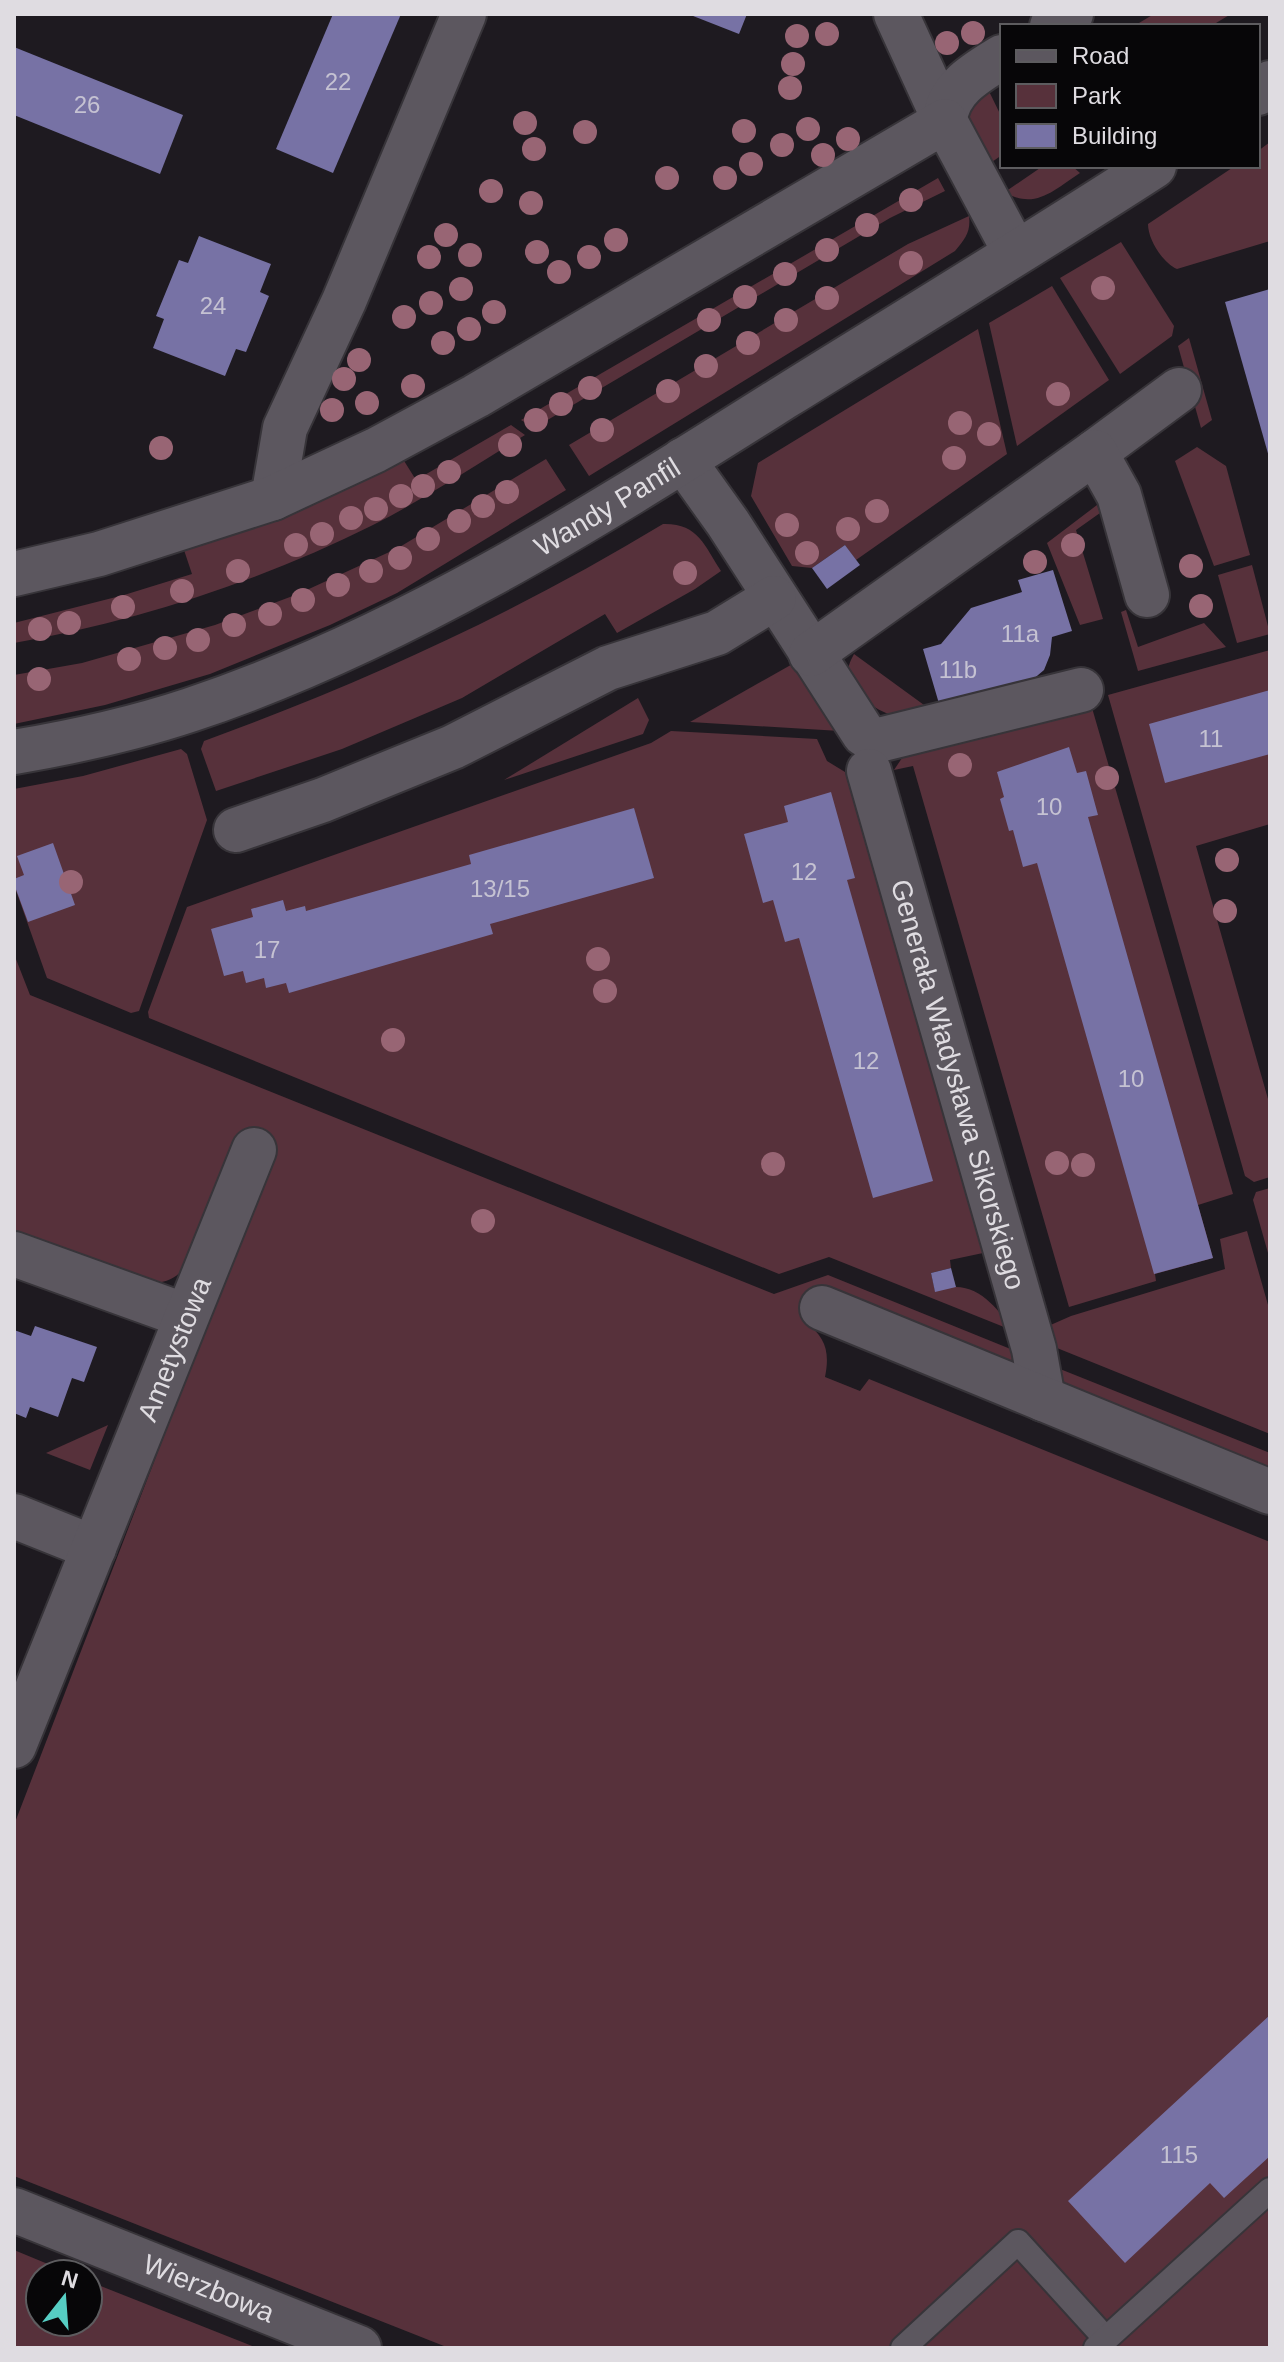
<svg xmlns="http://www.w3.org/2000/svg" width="1284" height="2362" viewBox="0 0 1284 2362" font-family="Helvetica,sans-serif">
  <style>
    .green { fill: #57313b }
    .building { fill: #7772a5 }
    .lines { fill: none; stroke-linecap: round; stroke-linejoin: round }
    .service-casing { stroke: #373439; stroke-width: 28 }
    .minor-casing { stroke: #373439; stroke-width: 48 }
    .tertiary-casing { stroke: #373439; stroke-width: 48 }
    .service { stroke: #5c575f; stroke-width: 24 }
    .minor { stroke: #5c575f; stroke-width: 44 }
    .tertiary { stroke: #5c575f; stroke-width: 44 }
    .tree { fill: #986574 }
    .labels { text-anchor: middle; stroke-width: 6; stroke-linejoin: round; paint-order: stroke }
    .number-label { font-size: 24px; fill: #c5c2d2 }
    .street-label { font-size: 28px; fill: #dfdce1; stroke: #070608 }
  </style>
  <rect width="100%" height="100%" fill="#1e1a20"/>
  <g class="green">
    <polygon points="1154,14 1231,14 1211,26 1134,26"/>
    <polygon points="985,83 1002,118 1002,155 986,166 965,116"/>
    <path d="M 1270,142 L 1270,241 L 1177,269 C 1163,263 1148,240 1148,224 L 1235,166 L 1258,166 L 1258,151 Z"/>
    <path d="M 1043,166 L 1072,166 L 1080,173 C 1055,189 1035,211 1005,192 Z"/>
    <polygon points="938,178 945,191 890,218 534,428 521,420"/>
    <path d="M 969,216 C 971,232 965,239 955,251 L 589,476 L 569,445 L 908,244 Z"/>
    <polygon points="1121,242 1174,326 1172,336 1120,374 1060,278"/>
    <polygon points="1052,286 1109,380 1017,446 989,323"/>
    <polygon points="978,329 1007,454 856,560 845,545 812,568 792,566 751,496 758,463"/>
    <polygon points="1189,338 1212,420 1201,428 1178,346"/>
    <path d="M 511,425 L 525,435 C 475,466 426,498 373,525 C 261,581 137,621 14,643 L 14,623 L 124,595 L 192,574 L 183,547 L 401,456 L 416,480 Z"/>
    <polygon points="1197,447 1226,466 1250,555 1214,566 1175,461"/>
    <polygon points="546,459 566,490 397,593 330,625 210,674 105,705 14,724 14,675 82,663 215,625 298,594 398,548"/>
    <polygon points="1097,505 1100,513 1076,530 1103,619 1080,625 1047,543"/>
    <path d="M 663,524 C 698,523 704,545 721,571 L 695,589 L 617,633 L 605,614 L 462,698 L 342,749 L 216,791 L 201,749 L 204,741 C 363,683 518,612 663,524 Z"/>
    <polygon points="1252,565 1270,634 1237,643 1218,575"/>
    <polygon points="1126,610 1138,647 1204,623 1226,647 1138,671 1121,612"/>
    <polygon points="1270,650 1270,824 1196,846 1270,1106 1270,1177 1254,1182 1245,1176 1108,695"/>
    <path d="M 854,654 L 935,713 C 923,714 909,717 897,716 C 880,714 853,695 849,678 C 846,669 850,662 854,654 Z"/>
    <polygon points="796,662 840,731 690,722"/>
    <polygon points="638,698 649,720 643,734 504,780"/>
    <polygon points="1090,701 1233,1194 1198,1205 1213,1258 1155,1274 1156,1281 1069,1307 913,766 894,770 902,758 911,751"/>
    <path d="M 671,731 L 817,739 L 827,761 L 845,772 L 983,1253 L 950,1260 L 951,1268 L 931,1273 L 935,1291 C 940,1290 947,1287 953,1287 C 981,1285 1000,1312 1014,1331 L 829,1257 L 779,1274 L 149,1018 L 148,1012 L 187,907 L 651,743 Z"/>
    <polygon points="181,749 187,754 207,820 139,1011 131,1013 47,978 14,885 14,789 83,776"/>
    <path d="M 14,954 L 30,995 L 774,1294 L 828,1275 L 1013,1350 L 1011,1366 L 816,1288 L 804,1321 C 826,1337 830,1352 825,1377 L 860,1391 L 869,1379 L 1270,1542 L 1270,2348 L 449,2348 L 14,2176 L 14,1825 L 273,1153 L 186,1266 C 177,1277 169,1282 154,1283 L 14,1234 Z"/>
    <polygon points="1270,1188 1270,1260 1253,1200 1256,1192"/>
    <polygon points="1247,1231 1270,1312 1270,1434 1052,1346 1046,1327 1071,1316 1225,1269 1220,1239"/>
    <polygon points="1055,1367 1270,1453 1270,1470 1064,1387"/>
    <polygon points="108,1425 90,1470 46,1453"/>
    <polygon points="14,2250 72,2274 40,2274 40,2322 88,2322 88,2281 257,2348 14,2348"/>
  </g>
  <g class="building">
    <polygon points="333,14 401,14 333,173 276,149"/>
    <polygon points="688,14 747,14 739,34"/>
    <polygon points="14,47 183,115 160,174 14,115"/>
    <polygon points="199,236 271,264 260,292 269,296 246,352 236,349 225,376 153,348 164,319 156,316 179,260 188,263"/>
    <polygon points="1270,289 1270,457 1269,457 1225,302"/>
    <polygon points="845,545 860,565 827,589 812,568"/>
    <polygon points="1053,570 1072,631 1052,637 1050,655 1044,670 1031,681 940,707 923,649 941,644 971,608 1022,592 1018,580"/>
    <polygon points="1270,690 1270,754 1165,783 1149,724"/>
    <polygon points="1069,747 1077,773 1086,771 1098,815 1088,817 1213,1258 1154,1274 1037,863 1023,867 1013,830 1009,831 1000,799 1004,797 997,772"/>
    <polygon points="831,792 855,878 847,880 933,1181 873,1198 799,938 785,942 773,900 763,903 744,834 788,822 784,806"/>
    <polygon points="634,808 654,878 490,924 493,934 289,993 286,983 266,988 264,978 246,983 243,971 224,976 211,929 253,917 251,909 283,900 286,911 305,906 306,911 471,864 469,855"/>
    <polygon points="53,843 75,905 28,922 14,884 14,879 24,875 17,856"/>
    <polygon points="951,1268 956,1287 935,1292 931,1273"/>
    <polygon points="35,1326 97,1347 84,1382 72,1378 58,1417 30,1407 26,1418 14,1413 14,1330 31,1336"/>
    <polygon points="1270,2015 1270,2156 1224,2198 1210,2183 1125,2263 1068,2201"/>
  </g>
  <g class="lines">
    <defs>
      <g id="service">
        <polyline points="903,2348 1018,2242 1106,2339"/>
        <polyline points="1096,2348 1270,2190"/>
      </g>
      <g id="minor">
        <polyline points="896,14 945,121"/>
        <polyline points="1052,26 1071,14"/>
        <path d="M 945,121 C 947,89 976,73 1002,57"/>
        <polyline points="1095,452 1179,390"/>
        <polyline points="683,460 728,523 864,734 875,741 1081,690"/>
        <polyline points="273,498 285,428 344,301 464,14"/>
        <polyline points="14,574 99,554 273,498 376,450 476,396 945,121 1015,252"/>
        <polyline points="811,654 1095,452 1119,495 1147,595"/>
        <path id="s1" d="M 869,771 L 1034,1349 L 1043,1399"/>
        <polyline points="236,830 323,800 453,747 608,668 717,633 774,598"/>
        <polyline points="14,1254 186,1316"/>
        <polyline points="822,1308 1270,1492"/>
        <polyline points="14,1516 94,1548"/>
        <path id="s2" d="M 14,1746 L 254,1150"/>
        <path id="s3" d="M 14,2210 L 359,2348"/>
      </g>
      <g id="tertiary">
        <polyline points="1258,93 1270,83"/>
        <path id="s4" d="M 14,752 C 73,742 133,729 190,710 C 403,639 597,515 786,396 C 908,320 1032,245 1154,166"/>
      </g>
    </defs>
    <use href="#service" class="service-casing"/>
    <use href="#minor" class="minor-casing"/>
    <use href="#tertiary" class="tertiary-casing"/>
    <use href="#service" class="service"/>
    <use href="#minor" class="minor"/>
    <use href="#tertiary" class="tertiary"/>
  </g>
  <g class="tree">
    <circle cx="973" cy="33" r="12"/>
    <circle cx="827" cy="34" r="12"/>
    <circle cx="797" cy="36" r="12"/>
    <circle cx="947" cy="43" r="12"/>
    <circle cx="793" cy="64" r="12"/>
    <circle cx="790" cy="88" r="12"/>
    <circle cx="525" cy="123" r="12"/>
    <circle cx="808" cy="129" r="12"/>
    <circle cx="744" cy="131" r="12"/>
    <circle cx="585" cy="132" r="12"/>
    <circle cx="848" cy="139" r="12"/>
    <circle cx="782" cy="145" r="12"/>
    <circle cx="534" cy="149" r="12"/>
    <circle cx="823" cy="155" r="12"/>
    <circle cx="751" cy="164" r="12"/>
    <circle cx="667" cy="178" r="12"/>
    <circle cx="725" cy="178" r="12"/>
    <circle cx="491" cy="191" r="12"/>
    <circle cx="911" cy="200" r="12"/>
    <circle cx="531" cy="203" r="12"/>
    <circle cx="867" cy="225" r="12"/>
    <circle cx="446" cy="235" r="12"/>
    <circle cx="616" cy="240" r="12"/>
    <circle cx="827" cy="250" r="12"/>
    <circle cx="537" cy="252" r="12"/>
    <circle cx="470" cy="255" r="12"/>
    <circle cx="429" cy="257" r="12"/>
    <circle cx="589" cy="257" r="12"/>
    <circle cx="911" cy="263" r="12"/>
    <circle cx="559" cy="272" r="12"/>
    <circle cx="785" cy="274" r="12"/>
    <circle cx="1103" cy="288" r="12"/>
    <circle cx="461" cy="289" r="12"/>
    <circle cx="745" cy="297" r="12"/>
    <circle cx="827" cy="298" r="12"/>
    <circle cx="431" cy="303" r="12"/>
    <circle cx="494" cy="312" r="12"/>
    <circle cx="404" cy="317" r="12"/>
    <circle cx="709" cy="320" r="12"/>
    <circle cx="786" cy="320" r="12"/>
    <circle cx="469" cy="329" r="12"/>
    <circle cx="443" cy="343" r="12"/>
    <circle cx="748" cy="343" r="12"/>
    <circle cx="359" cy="360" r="12"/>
    <circle cx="706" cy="366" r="12"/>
    <circle cx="344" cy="379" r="12"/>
    <circle cx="413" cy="386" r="12"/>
    <circle cx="590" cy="388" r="12"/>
    <circle cx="668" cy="391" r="12"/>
    <circle cx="1058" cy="394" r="12"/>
    <circle cx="367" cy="403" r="12"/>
    <circle cx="561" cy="404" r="12"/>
    <circle cx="332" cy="410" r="12"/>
    <circle cx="536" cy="420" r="12"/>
    <circle cx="960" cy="423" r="12"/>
    <circle cx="602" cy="430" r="12"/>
    <circle cx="989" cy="434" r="12"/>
    <circle cx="510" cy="445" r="12"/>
    <circle cx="161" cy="448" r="12"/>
    <circle cx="954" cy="458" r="12"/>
    <circle cx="449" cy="472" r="12"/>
    <circle cx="423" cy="486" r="12"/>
    <circle cx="507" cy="492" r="12"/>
    <circle cx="401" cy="496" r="12"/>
    <circle cx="483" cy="506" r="12"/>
    <circle cx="376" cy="509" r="12"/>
    <circle cx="877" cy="511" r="12"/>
    <circle cx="351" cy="518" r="12"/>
    <circle cx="459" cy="521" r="12"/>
    <circle cx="787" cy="525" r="12"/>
    <circle cx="848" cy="529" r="12"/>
    <circle cx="322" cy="534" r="12"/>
    <circle cx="428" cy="539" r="12"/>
    <circle cx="296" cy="545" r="12"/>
    <circle cx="1073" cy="545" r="12"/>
    <circle cx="807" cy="553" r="12"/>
    <circle cx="400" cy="558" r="12"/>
    <circle cx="1035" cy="562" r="12"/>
    <circle cx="1191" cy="566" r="12"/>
    <circle cx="238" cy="571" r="12"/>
    <circle cx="371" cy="571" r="12"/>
    <circle cx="685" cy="573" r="12"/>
    <circle cx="338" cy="585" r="12"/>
    <circle cx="182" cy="591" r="12"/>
    <circle cx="303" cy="600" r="12"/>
    <circle cx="1201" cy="606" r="12"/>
    <circle cx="123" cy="607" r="12"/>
    <circle cx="270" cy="614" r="12"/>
    <circle cx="69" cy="623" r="12"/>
    <circle cx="234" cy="625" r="12"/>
    <circle cx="40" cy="629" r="12"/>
    <circle cx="198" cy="640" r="12"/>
    <circle cx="165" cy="648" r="12"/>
    <circle cx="129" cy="659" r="12"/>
    <circle cx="39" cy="679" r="12"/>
    <circle cx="960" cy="765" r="12"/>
    <circle cx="1107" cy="778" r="12"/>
    <circle cx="1227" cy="860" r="12"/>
    <circle cx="71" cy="882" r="12"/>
    <circle cx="1225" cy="911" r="12"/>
    <circle cx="598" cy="959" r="12"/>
    <circle cx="605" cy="991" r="12"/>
    <circle cx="393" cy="1040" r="12"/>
    <circle cx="1057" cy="1163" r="12"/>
    <circle cx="773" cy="1164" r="12"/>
    <circle cx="1083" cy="1165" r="12"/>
    <circle cx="483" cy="1221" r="12"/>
  </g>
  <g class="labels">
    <g class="number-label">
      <text x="338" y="90">22</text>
      <text x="87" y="113">26</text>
      <text x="213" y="314">24</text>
      <text x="1020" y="642">11a</text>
      <text x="958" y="678">11b</text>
      <text x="1211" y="747">11</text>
      <text x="1049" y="815">10</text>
      <text x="804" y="880">12</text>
      <text x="500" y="897">13/15</text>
      <text x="267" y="958">17</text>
      <text x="866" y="1069">12</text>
      <text x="1131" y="1087">10</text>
      <text x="1179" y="2163">115</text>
    </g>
    <g class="street-label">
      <text dy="10" stroke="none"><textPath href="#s4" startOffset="646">Wandy Panfil</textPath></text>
      <text dy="10" stroke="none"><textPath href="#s1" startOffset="326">Generała Władysława Sikorskiego</textPath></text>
      <text dy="10" stroke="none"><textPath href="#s2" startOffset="428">Ametystowa</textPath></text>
      <text dy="10" stroke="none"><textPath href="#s3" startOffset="210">Wierzbowa</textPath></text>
    </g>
  </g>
  <rect width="1284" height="2362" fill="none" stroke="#dfdce1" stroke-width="32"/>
  <rect x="1000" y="24" width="260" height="144" fill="#070608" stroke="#5d5c5f" stroke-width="2"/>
  <rect x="1016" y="50" width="40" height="12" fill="#5c575f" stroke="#5d5c5f" stroke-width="2"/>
  <text x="1072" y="64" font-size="24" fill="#dfdce1">Road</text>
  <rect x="1016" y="84" width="40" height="24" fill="#57313b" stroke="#5d5c5f" stroke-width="2"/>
  <text x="1072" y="104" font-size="24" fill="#dfdce1">Park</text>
  <rect x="1016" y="124" width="40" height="24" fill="#7772a5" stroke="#5d5c5f" stroke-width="2"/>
  <text x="1072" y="144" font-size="24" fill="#dfdce1">Building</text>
  <g transform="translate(64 2298) rotate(17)"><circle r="38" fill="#070608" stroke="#5d5c5f" stroke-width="2"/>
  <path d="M0-6L14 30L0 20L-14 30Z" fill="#56cec4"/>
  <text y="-12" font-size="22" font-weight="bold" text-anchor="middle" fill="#dfdce1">N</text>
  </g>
</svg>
